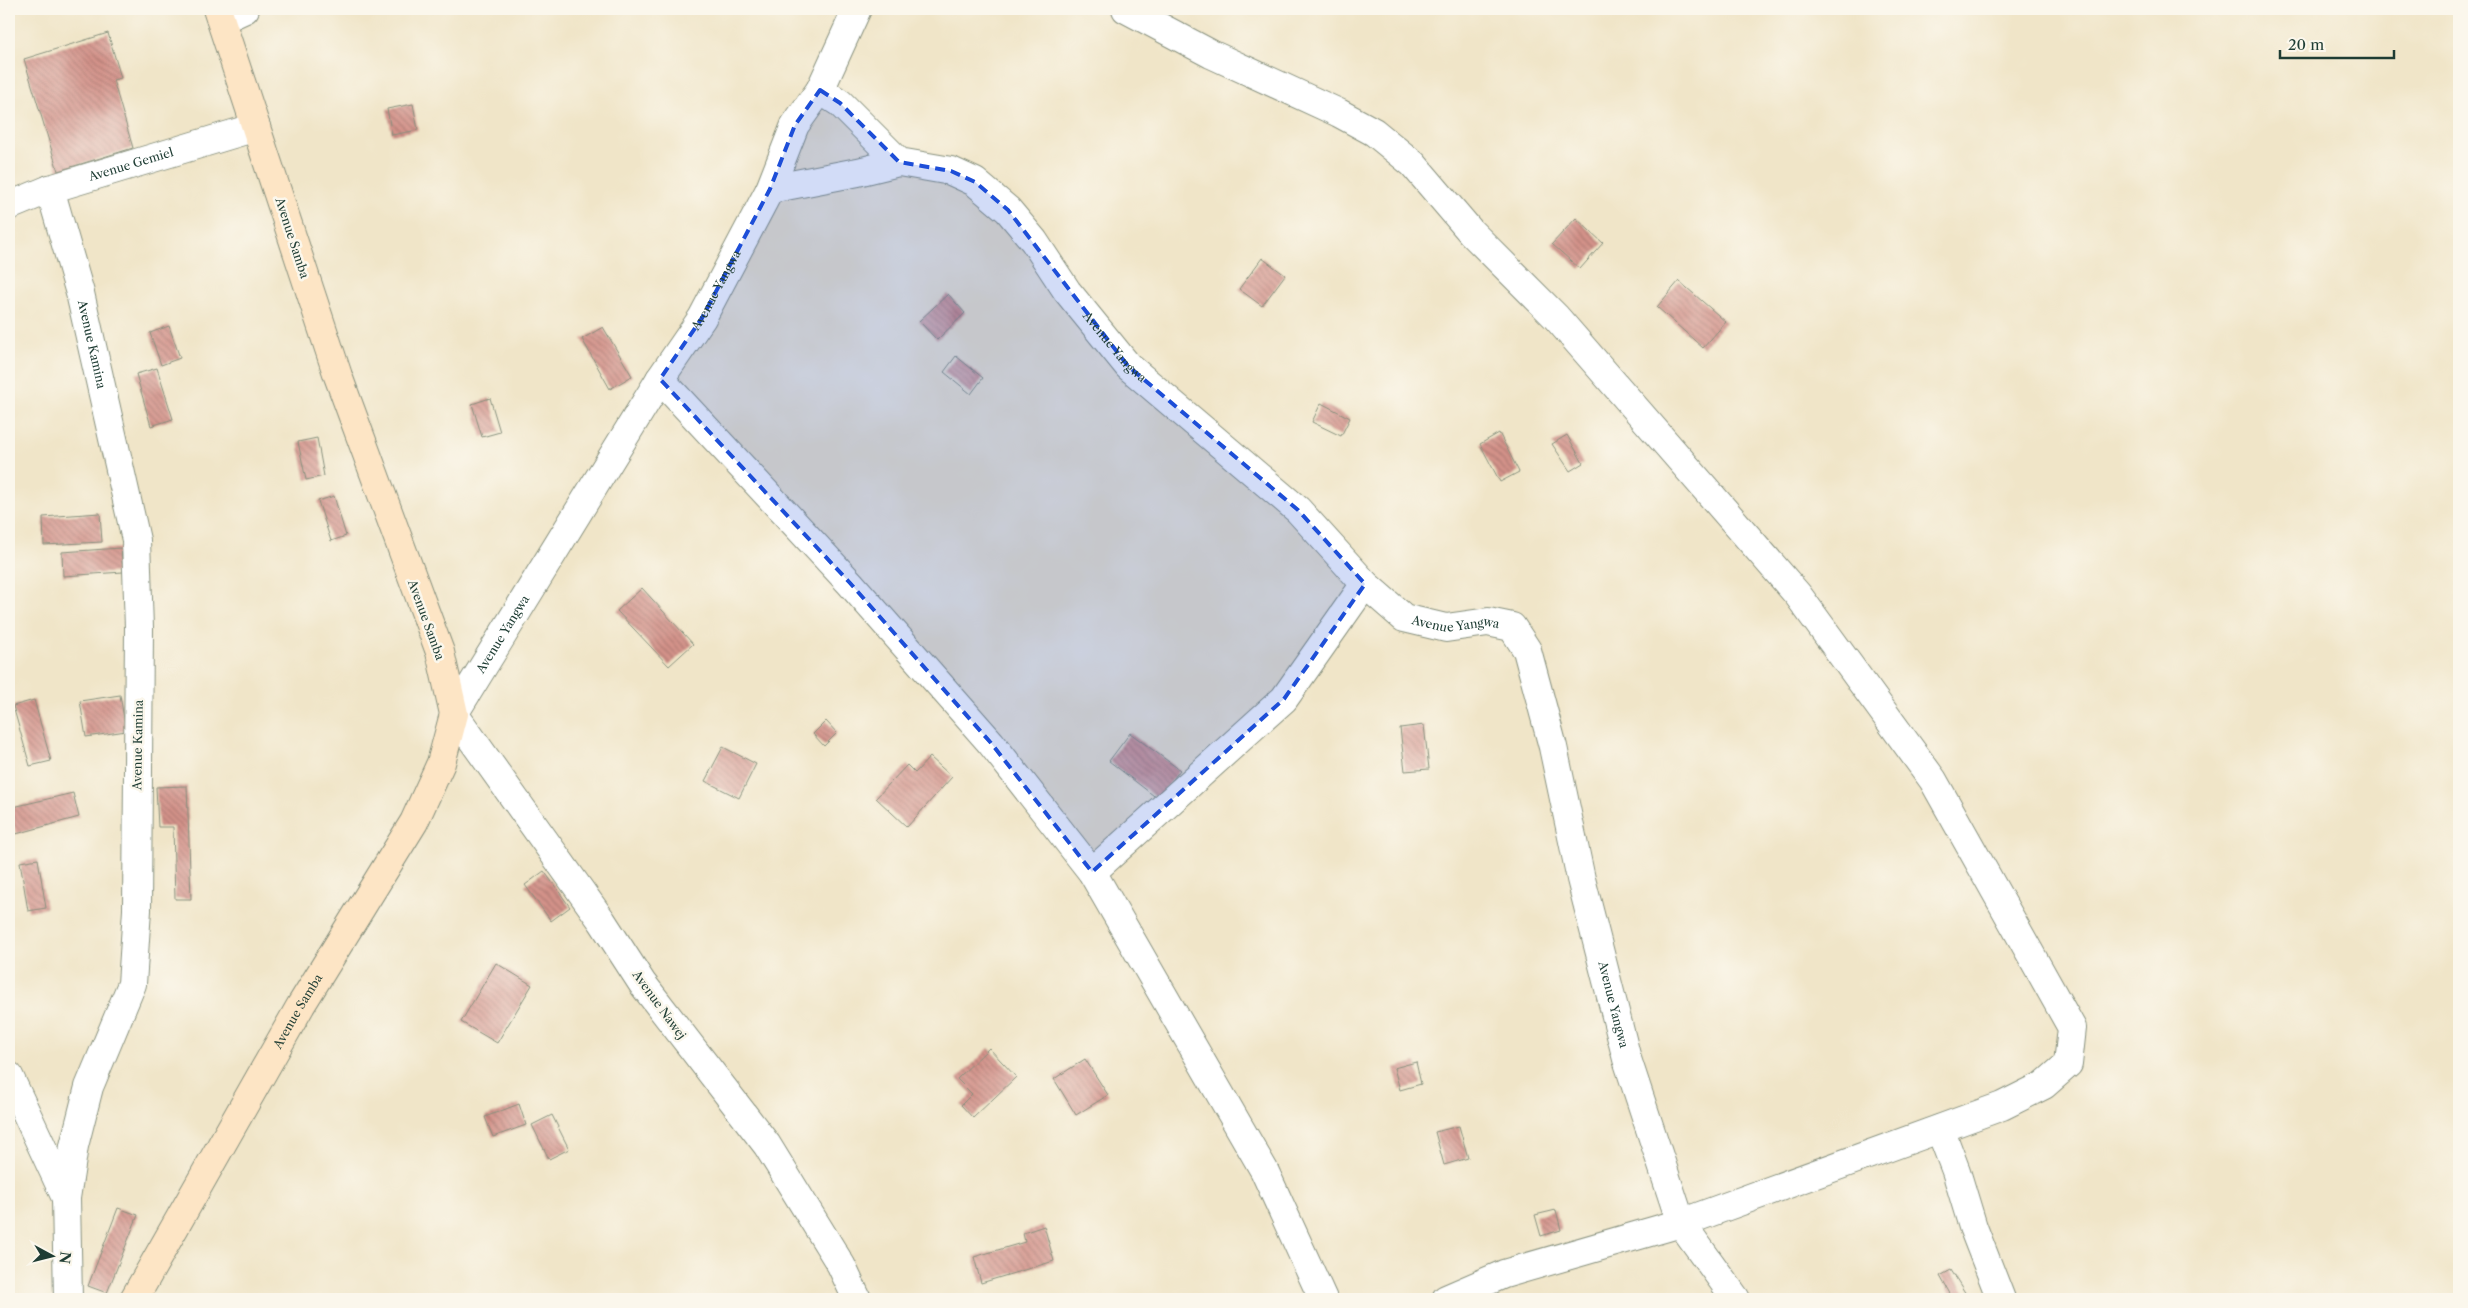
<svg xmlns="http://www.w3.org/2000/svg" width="2468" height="1308" viewBox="0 0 2468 1308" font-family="'Libre Caslon Text',serif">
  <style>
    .building { fill: url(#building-back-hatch) }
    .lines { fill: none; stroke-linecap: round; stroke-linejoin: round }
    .street-casing { stroke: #88917e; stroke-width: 30 }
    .secondary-casing { stroke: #88917e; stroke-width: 30 }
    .street { stroke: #fff; stroke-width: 28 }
    .secondary { stroke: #fde5c5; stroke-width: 28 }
    .marked { fill: #1d4ed8; fill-opacity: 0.2; stroke: #1d4ed8; stroke-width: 4; stroke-dasharray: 10 6; stroke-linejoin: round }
    .labels { text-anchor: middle; stroke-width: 5; stroke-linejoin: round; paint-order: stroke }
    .street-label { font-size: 12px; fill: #1f3d34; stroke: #fbf7ec }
  </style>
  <defs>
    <pattern id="building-back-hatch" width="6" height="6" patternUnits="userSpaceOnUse" patternTransform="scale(1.25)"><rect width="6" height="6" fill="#d39289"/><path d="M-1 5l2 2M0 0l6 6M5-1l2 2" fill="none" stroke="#ab7871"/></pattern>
  </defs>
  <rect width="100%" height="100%" fill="#fbf7ec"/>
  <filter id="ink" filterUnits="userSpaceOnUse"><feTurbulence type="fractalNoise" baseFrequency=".02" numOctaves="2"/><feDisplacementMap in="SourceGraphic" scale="10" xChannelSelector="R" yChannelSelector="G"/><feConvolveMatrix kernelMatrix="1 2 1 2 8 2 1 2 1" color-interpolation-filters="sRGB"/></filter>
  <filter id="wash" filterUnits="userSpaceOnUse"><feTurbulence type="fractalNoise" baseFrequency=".0096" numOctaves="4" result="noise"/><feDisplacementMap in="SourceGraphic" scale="20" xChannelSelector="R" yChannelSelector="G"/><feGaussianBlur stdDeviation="1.12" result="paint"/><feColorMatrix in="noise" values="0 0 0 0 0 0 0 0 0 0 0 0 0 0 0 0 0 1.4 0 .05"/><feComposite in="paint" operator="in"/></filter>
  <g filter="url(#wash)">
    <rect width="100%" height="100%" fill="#f0e5c8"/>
    <g id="blocks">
      <g class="building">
        <polygon points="108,33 121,78 113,80 133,148 58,171 24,59"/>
        <polygon points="413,104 418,130 392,135 387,109"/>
        <polygon points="1576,218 1603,243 1580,269 1552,244"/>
        <polygon points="1262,258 1285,275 1262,306 1239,289"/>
        <polygon points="1679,281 1726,322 1703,348 1657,307"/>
        <polygon points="948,294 965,313 937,340 919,321"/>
        <polygon points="169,326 180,358 161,365 150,333"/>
        <polygon points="603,327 632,376 610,389 582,339"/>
        <polygon points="956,356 983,378 971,394 944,372"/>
        <polygon points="157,368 173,419 151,426 136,374"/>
        <polygon points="490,398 500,432 482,437 472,404"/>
        <polygon points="1321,403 1350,418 1341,436 1312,422"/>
        <polygon points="1499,433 1519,472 1500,482 1480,444"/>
        <polygon points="1567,435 1583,463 1570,471 1552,444"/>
        <polygon points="317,438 324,476 306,480 298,442"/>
        <polygon points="334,496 346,536 331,541 318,501"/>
        <polygon points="100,513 102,542 44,545 43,517"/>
        <polygon points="121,548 123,572 63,576 62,552"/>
        <polygon points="642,588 693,644 669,666 617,611"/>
        <polygon points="120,695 126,731 86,737 80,701"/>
        <polygon points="34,700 51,761 30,766 13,706"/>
        <polygon points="826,721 837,733 824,746 813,734"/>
        <polygon points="1424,725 1429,769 1405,771 1400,728"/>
        <polygon points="1130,733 1180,770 1158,799 1109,761"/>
        <polygon points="723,747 756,764 739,798 705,781"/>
        <polygon points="930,757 952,777 907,827 876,798 907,765 915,773"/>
        <polygon points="187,786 191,899 175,899 173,827 158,827 156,787"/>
        <polygon points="73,793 79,817 16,834 9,808"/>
        <polygon points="38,859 46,908 28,911 20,862"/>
        <polygon points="544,871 570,907 551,921 525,885"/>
        <polygon points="496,963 532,985 497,1043 461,1022"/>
        <polygon points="989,1048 1016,1077 973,1118 961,1105 972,1094 957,1079"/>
        <polygon points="1085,1059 1108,1095 1076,1115 1054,1079"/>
        <polygon points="1416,1062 1421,1084 1400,1090 1394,1068"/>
        <polygon points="519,1104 526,1125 493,1137 485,1117"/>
        <polygon points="552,1115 569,1149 549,1159 532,1125"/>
        <polygon points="1459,1126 1468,1158 1444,1165 1435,1132"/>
        <polygon points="118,1208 138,1215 107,1293 88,1286"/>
        <polygon points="1556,1210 1561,1230 1541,1236 1535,1215"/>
        <polygon points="1044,1226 1054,1261 981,1283 974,1257 1025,1242 1023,1233"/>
        <polygon points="1951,1270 1969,1299 1953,1299 1940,1276"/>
      </g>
    </g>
  </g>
  <g filter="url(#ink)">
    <use href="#blocks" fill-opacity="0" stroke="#88917e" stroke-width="1"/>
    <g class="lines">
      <defs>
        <g id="street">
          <polyline points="1126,9 1211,54 1339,113 1374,132 1413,164 1471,232 1556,317 1798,595 1933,780 2072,1028 2068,1064 2044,1085 2002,1106 1681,1223 1504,1274 1446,1299"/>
          <polyline points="221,20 245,9"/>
          <polyline points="820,90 857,9"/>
          <path id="s1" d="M 50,189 L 80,293 L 136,540 L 139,628 L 137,910 L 132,984 L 89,1087 L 74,1146 L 66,1198 L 68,1299"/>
          <polyline points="770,189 858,172 899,162"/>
          <path id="s2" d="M 9,206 L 50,189 L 256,127"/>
          <polyline points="660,379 850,583 991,743 1092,872 1264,1170 1323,1299"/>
          <polyline points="1092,872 1284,699 1365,584"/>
          <polyline points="9,1076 66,1198"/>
          <polyline points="1940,1129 1956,1171 1973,1227 2001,1299"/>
          <path id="s3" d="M 857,1299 L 841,1265 L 767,1145 L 642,983 L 602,921 L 454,714 L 660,379 L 702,318 L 770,189 L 795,125 L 820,90 L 840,103 L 899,162 L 951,171 L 975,182 L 1008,210 L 1034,241 L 1067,291 L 1128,366 L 1298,510 L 1365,584 L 1404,618 L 1446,628 L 1488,622 L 1512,627 L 1527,650 L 1553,747 L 1581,879 L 1627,1059 L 1681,1223 L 1736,1299"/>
        </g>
        <g id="secondary">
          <path id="s4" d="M 134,1299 L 301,1005 L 414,822 L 441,763 L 454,714 L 440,652 L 338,376 L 217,9"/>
        </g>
      </defs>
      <use href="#street" class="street-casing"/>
      <use href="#secondary" class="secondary-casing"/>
      <use href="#street" class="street"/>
      <use href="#secondary" class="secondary"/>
    </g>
  </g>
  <path class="marked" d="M 820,90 L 840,103 L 899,162 L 951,171 L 975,182 L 1008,210 L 1128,366 L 1298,510 L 1365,584 L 1284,699 L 1092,872 L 991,743 L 850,583 L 660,379 L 702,318 L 770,189 L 795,125 Z"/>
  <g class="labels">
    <g class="street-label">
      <text dy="4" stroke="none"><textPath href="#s2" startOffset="129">Avenue Gemiel</textPath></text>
      <text transform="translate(292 238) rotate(72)" y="4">Avenue Samba</text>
      <text dy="4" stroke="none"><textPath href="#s3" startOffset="1210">Avenue Yangwa</textPath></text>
      <text dy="4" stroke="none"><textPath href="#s1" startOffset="161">Avenue Kamina</textPath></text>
      <text dy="4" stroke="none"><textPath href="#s3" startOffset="1840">Avenue Yangwa</textPath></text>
      <text transform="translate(426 620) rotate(70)" y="4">Avenue Samba</text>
      <text dy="4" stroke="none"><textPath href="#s3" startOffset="2290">Avenue Yangwa</textPath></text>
      <text dy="4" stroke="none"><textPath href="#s3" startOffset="805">Avenue Yangwa</textPath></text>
      <text transform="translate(138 745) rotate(-89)" y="4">Avenue Kamina</text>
      <text transform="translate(659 1005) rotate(54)" y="4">Avenue Nawej</text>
      <text dy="4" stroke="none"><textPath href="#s3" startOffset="2740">Avenue Yangwa</textPath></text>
      <text dy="4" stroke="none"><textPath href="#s4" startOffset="331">Avenue Samba</textPath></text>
    </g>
  </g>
  <rect width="2468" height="1308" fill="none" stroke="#fbf7ec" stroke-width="30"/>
  <g transform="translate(52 1256) rotate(97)" stroke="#fbf7ec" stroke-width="4" paint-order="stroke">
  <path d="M0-4L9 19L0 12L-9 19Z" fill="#1f3d34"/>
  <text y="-8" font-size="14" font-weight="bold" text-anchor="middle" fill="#1f3d34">N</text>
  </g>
  <path d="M2280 50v8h114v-8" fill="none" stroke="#1f3d34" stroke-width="2.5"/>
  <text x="2288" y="50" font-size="15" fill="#1f3d34" stroke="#fbf7ec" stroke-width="4" paint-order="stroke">20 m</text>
</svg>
